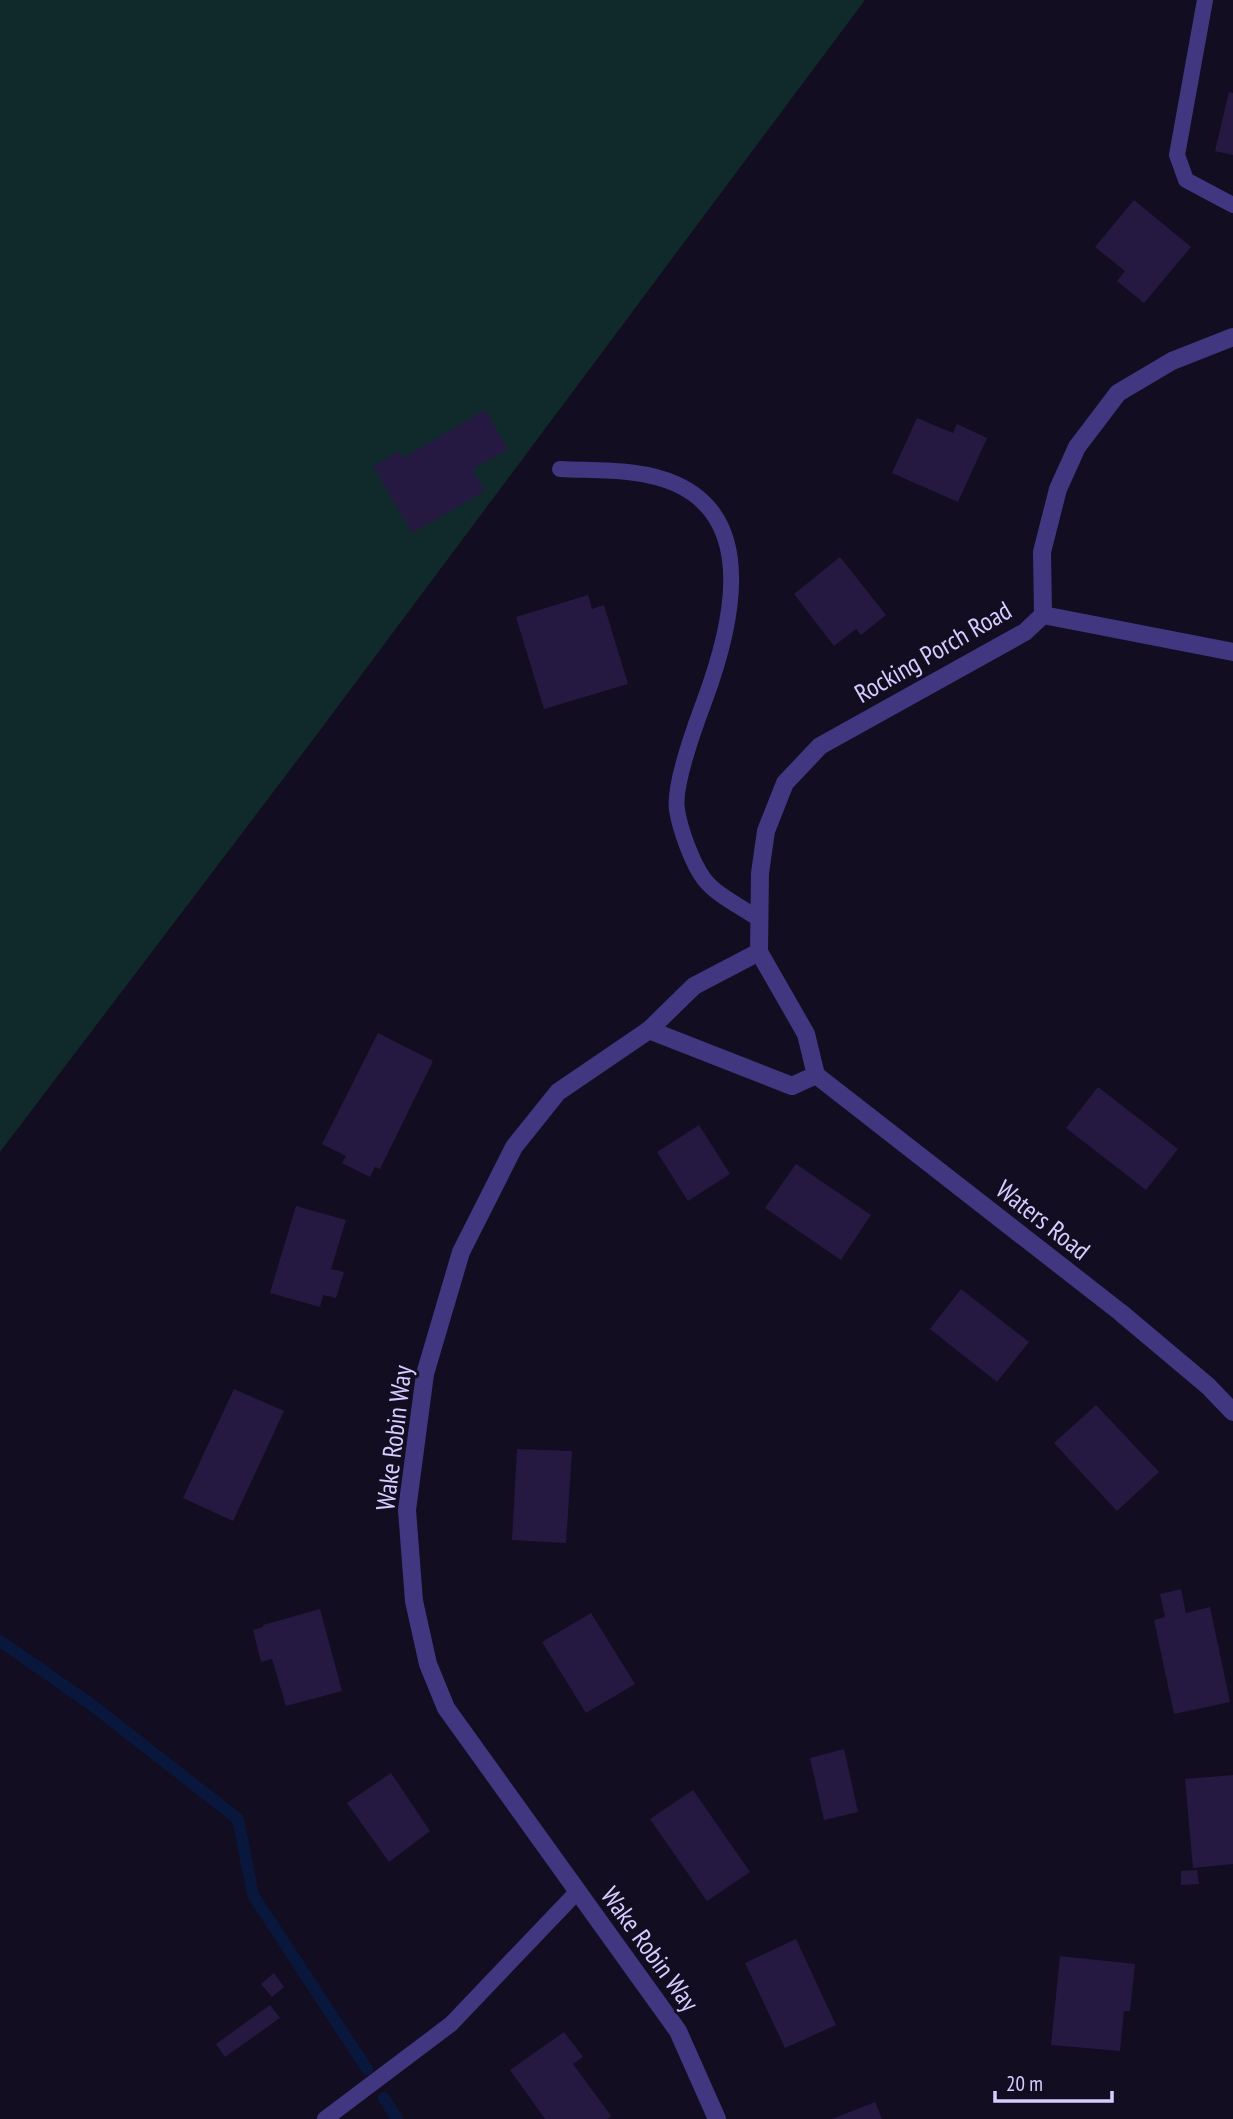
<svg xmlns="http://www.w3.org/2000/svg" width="1233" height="2119" viewBox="0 0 1233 2119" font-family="'PT Sans Narrow',sans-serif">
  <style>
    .green { fill: #10292a }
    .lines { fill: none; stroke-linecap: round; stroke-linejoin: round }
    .stream { stroke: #09173d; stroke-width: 12 }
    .building { fill: #251941 }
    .lane { stroke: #413780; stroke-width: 16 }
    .street { stroke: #413780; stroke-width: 18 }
    .labels { text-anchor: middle; stroke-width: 6; stroke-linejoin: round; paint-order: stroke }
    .street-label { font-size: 26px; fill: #d7ccff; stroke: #120d20 }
  </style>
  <rect width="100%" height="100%" fill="#120d20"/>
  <polygon class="green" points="0,0 865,0 318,733 0,1152"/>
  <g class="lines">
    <g class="stream">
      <polyline points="0,1641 92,1705 238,1819 253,1895 367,2069"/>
      <polyline points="384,2098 397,2119"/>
    </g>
  </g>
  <g class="building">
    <polygon points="1229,92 1233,93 1233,155 1215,151"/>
    <polygon points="1134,200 1191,247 1144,303 1117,281 1125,271 1095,247"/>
    <polygon points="485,410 508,449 472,469 485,491 412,533 373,466 399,451 403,458"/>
    <polygon points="917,418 953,433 957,424 987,438 958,502 892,473"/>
    <polygon points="840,557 886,615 861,635 856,629 834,646 794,594"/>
    <polygon points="588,595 592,609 604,605 628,684 544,709 516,617"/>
    <polygon points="378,1033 433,1061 380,1169 375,1167 370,1177 342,1163 346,1156 322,1144"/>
    <polygon points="1098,1087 1178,1149 1146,1190 1066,1128"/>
    <polygon points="699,1125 730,1174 688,1201 657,1152"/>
    <polygon points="796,1164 871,1215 841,1260 765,1208"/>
    <polygon points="296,1206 346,1220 331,1269 344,1272 336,1298 323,1295 320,1307 270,1293"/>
    <polygon points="961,1289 1029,1342 997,1382 930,1329"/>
    <polygon points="234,1389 284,1411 233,1521 183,1498"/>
    <polygon points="1096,1405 1159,1472 1117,1511 1054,1443"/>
    <polygon points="517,1449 572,1451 566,1543 512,1540"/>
    <polygon points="1181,1589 1186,1613 1210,1607 1230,1702 1174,1714 1154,1620 1165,1617 1160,1594"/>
    <polygon points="320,1609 342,1691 286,1706 272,1659 261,1662 253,1630 263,1627 263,1625"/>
    <polygon points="591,1613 635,1684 586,1713 542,1642"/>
    <polygon points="844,1749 858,1812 824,1820 810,1758"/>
    <polygon points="391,1773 430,1831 389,1862 347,1803"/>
    <polygon points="1233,1775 1233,1864 1193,1868 1185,1779"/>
    <polygon points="693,1790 750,1872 707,1901 650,1819"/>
    <polygon points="1197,1870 1199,1884 1181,1885 1181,1871"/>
    <polygon points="796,1939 836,2025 785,2048 745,1963"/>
    <polygon points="1060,1956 1135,1964 1130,2011 1124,2011 1120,2051 1051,2045"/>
    <polygon points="274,1973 284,1987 272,1997 261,1984"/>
    <polygon points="270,2005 280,2018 225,2057 216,2044"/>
    <polygon points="564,2032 583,2057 573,2064 611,2116 607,2119 545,2119 510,2070"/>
    <polygon points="875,2102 882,2119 832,2119"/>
  </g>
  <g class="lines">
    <g class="lane">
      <polyline points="1205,0 1177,155 1186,180 1233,205"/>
      <path d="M 560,469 C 597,471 641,468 676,484 C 761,522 729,635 704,702 C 695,726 673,785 677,810 C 680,829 692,863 704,879 C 717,896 742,907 759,919"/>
      <polyline points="325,2119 451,2024 577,1892"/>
    </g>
    <g class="street">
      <polyline points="1043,615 1233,652"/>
      <polyline points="759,952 760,873 766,831 785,783 820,746 1025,632 1043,615 1042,552 1058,489 1077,447 1118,393 1172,361 1233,337"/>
      <polyline points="649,1030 792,1086 816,1075 806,1034 759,952"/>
      <polyline points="816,1075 1120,1312 1208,1386 1233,1412"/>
      <polyline points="717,2119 678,2031 446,1708 428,1664 414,1601 407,1510 425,1374 461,1252 514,1147 558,1092 649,1030 694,986 759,952"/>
    </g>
  </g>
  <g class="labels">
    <g class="street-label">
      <text transform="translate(933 652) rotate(-30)" y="9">Rocking Porch Road</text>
      <text transform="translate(1043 1220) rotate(38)" y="9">Waters Road</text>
      <text transform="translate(394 1438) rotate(-83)" y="9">Wake Robin Way</text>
      <text transform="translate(650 1949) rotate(54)" y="9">Wake Robin Way</text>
    </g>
  </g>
  <path d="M995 2091v10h117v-10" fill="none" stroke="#d7ccff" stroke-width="3.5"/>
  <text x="1006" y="2091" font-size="21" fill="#d7ccff" stroke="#120d20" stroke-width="5" paint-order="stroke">20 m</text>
</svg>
